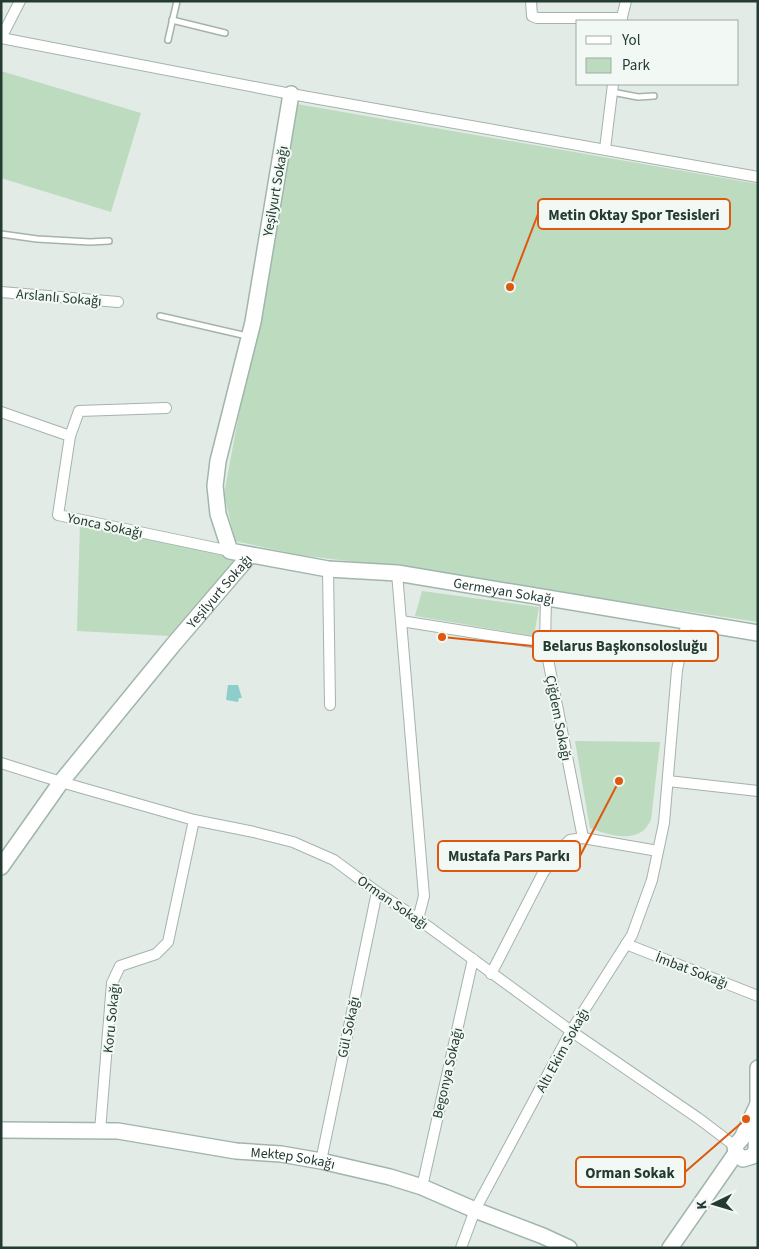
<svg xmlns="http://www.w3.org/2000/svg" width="759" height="1249" viewBox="0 0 759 1249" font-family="'Source Sans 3',sans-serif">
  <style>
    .green { fill: #bcdbbf }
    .water { fill: #8dcecc }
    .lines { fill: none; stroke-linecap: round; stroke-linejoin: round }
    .service-casing { stroke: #a5b3ac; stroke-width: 8 }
    .minor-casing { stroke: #a5b3ac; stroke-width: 12 }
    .secondary-casing { stroke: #a1b6ab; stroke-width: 18 }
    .service { stroke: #fff; stroke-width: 5 }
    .minor { stroke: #fff; stroke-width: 10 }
    .secondary { stroke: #fff; stroke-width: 15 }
    .labels { text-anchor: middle; stroke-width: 4; stroke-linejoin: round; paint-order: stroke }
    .street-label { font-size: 14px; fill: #233b31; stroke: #f2f8f4 }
    .leader { fill: none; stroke: #de580e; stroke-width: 2 }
    .callout-dot { fill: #de580e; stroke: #f2f8f4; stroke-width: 2 }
    .callout { fill: #f2f8f4; stroke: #de580e; stroke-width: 2 }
    .callout-label { font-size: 15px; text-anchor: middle; font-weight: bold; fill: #233b31 }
  </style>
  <rect width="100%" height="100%" fill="#e2ebe6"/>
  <g class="green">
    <polygon points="1,71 141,113 111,212 1,178"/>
    <polygon points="297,104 758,184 758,622 372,564 299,555 235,541 224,494"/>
    <polygon points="80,523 237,558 171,636 77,631"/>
    <polygon points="422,591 539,607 534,636 415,616"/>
    <path d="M 575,741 L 660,742 L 651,820 C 649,823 647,827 644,830 C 629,842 606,834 590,828 Z"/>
  </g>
  <polygon class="water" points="228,685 238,685 242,698 239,698 238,702 226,700"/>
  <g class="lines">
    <defs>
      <g id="service">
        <polyline points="172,20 225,33"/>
        <polyline points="168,40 177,1"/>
        <polyline points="612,92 638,97 654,96"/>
        <polyline points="1,234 37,239 90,242 109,241"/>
        <polyline points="160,316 247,336"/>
      </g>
      <g id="minor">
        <polyline points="531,1 532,16 537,18 622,18"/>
        <polyline points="621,21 626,1"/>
        <polyline points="1,38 291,94 758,177"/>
        <polyline points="1,38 20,1"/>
        <polyline points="605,149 613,84"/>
        <polyline points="1,292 118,302"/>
        <polyline points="1,412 70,436 58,515 230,551"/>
        <polyline points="70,436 79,411 166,408"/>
        <polyline points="328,569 330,705"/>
        <polyline points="397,573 424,896 418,919"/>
        <polyline points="546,598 545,644 583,838"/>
        <polyline points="401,621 545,644"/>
        <polyline points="1,763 61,782 194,820 254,832 293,842 334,860 377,892 418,919 571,1031 698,1118 735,1146"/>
        <polyline points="668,781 758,791"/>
        <polyline points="626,944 758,996"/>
        <polyline points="491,974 543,873 558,851 570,840 583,838 658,851"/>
        <polyline points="100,1131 112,983 120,966 156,954 168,942 194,820"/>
        <polyline points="321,1161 377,892"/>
        <polyline points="422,1187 473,959"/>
        <polyline points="461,1248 475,1210 571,1031 632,935 652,880 664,823 677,670 687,621"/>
      </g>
      <g id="secondary">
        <path id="s1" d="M 291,94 L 253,322 L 218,461 L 215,486 L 218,514 L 230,551 L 328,569 L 397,573 L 758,633"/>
        <path id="s2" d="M 1,867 L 61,782 L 173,645 L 250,555"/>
        <polyline points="758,1068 758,1101"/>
        <polyline points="758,1104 742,1138 735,1146 736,1153 743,1159 753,1156 756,1150 758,1104"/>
        <path id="s3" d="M 1,1130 L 118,1131 L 236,1151 L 281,1154 L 321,1161 L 390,1177 L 422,1187 L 475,1210 L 543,1236 L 569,1248"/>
        <polyline points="670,1248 736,1153"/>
      </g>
    </defs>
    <use href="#service" class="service-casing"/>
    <use href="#minor" class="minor-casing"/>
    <use href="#secondary" class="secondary-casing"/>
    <use href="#service" class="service"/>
    <use href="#minor" class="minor"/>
    <use href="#secondary" class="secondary"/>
  </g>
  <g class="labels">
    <g class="street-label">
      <text transform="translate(275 191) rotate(-80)" y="5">Yeşilyurt Sokağı</text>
      <text transform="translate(59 297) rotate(5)" y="5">Arslanlı Sokağı</text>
      <text transform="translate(105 525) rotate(12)" y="5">Yonca Sokağı</text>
      <text dy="5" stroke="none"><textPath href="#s1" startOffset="744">Germeyan Sokağı</textPath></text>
      <text dy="5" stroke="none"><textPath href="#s2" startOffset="352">Yeşilyurt Sokağı</textPath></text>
      <text transform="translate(559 718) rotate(79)" y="5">Çiğdem Sokağı</text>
      <text transform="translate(393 902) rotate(35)" y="5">Orman Sokağı</text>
      <text transform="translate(692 970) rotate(21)" y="5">İmbat Sokağı</text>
      <text transform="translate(111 1018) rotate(-84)" y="5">Koru Sokağı</text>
      <text transform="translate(348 1027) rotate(-78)" y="5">Gül Sokağı</text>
      <text transform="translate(562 1050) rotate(-61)" y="5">Altı Ekim Sokağı</text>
      <text transform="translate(447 1073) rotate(-77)" y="5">Begonya Sokağı</text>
      <text dy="5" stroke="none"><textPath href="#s3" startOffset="294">Mektep Sokağı</textPath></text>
    </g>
  </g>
  <path class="leader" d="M510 287L538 214M442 637L533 646M619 781L580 856M746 1119L685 1172"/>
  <g class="callout-dot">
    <circle cx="510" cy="287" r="5"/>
    <circle cx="442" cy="637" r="5"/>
    <circle cx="619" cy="781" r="5"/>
    <circle cx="746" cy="1119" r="5"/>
  </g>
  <g class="callout">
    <rect x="538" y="199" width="192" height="30" rx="5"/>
    <rect x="533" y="631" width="185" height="30" rx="5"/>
    <rect x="438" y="841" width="142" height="30" rx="5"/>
    <rect x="576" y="1157" width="109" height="30" rx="5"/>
  </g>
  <g class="callout-label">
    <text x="634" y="220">Metin Oktay Spor Tesisleri</text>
    <text x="625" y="651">Belarus Başkonsolosluğu</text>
    <text x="509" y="861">Mustafa Pars Parkı</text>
    <text x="630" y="1178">Orman Sokak</text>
  </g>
  <rect width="759" height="1249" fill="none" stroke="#233b31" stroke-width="5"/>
  <rect x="576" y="20" width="162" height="65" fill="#f2f8f4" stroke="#9faca6"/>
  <rect x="586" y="36" width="25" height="8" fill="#ffffff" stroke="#9faca6"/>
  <text x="622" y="45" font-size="15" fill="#233b31">Yol</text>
  <rect x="586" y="58" width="25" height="15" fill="#bcdbbf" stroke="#9faca6"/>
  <text x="622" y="70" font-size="15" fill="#233b31">Park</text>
  <g transform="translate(714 1204) rotate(265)" stroke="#f2f8f4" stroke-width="4" paint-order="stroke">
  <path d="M0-4L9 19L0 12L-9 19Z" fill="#233b31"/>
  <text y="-8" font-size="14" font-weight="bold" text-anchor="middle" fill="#233b31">K</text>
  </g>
</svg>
